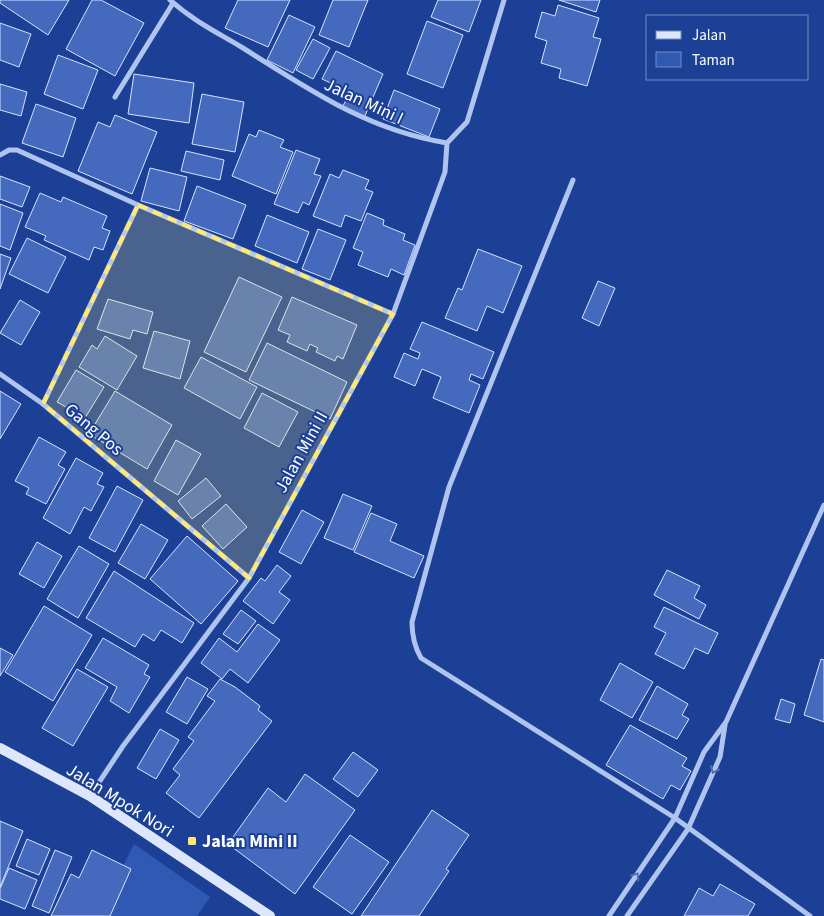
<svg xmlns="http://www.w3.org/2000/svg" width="824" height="916" viewBox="0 0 824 916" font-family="'Source Sans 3',sans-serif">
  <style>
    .green { fill: #3059b4 }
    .building { fill: #4469bd; stroke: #d7e2fb }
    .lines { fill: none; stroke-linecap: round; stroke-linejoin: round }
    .minor { stroke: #b0c4f0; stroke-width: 5 }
    .secondary { stroke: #dde6fb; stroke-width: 10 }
    .oneway { stroke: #506eb6 }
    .marked { fill: #ffe96e; fill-opacity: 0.2; stroke: #ffe96e; stroke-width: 4; stroke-dasharray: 10 6; stroke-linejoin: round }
    .poi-dot { fill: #ffe96e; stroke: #1c4096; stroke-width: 2 }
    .labels { text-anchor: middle; stroke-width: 4; stroke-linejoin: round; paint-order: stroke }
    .street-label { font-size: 18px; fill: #fff; stroke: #1c4096 }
    .poi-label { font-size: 18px; font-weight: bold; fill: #fff; stroke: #1c4096; text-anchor: start }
  </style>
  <rect width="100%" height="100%" fill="#1c4096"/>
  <polygon class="green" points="134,844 210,897 197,916 98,916"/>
  <g class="building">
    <polygon points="0,0 69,0 48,35 0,3"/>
    <polygon points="92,0 101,0 144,23 115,76 66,49"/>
    <polygon points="238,0 290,0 268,47 225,28"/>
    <polygon points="333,0 368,0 349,47 319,35"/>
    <polygon points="438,0 481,0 469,32 431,17"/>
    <polygon points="559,0 600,0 596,12"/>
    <polygon points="558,5 599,18 593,37 601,39 587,86 559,78 561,69 541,63 547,41 535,37 542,12 555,16"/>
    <polygon points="289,15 315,27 293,73 267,60"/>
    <polygon points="427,21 463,35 443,88 407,74"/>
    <polygon points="0,23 31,34 19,67 0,60"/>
    <polygon points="313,39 330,48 313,79 296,70"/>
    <polygon points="336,51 383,74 364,118 342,108 350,92 322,79"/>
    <polygon points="58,55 98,70 83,109 44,94"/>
    <polygon points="134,74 194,83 189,123 128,114"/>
    <polygon points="0,84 27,92 21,116 0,110"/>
    <polygon points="394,90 440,109 429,137 383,119"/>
    <polygon points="202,94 244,102 235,152 192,144"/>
    <polygon points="36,104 76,118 63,157 22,143"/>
    <polygon points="115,115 157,132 132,194 78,171 98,122 110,127"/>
    <polygon points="259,130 284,140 280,147 293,152 276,194 232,176 249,134 256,137"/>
    <polygon points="296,150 320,159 314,174 321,176 309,205 303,202 298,213 274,204"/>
    <polygon points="186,151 224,160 220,180 181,171"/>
    <polygon points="150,168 187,177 179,211 141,201"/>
    <polygon points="343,170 369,180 365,189 373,192 361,221 345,215 341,227 313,216 330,174 339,178"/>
    <polygon points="0,176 30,187 22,207 0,199"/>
    <polygon points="197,186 246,205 233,239 184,221"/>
    <polygon points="40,193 61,202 63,197 107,216 102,228 110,231 103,250 94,247 89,260 44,240 46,236 25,227"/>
    <polygon points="0,204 23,213 10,250 0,246"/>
    <polygon points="367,213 384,220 383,225 405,234 403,240 415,245 404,275 391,269 388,277 358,265 363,252 353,248"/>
    <polygon points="267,215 309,232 297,263 255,246"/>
    <polygon points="318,229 346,240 330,280 302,269"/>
    <polygon points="27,238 66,257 48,293 9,274"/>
    <polygon points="478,249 522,266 503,313 487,306 477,331 445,318 458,288 462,290"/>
    <polygon points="0,254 11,258 0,289"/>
    <polygon points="239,277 282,297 246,372 204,352"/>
    <polygon points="598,281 615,288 599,326 582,318"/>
    <polygon points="292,297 357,325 343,359 337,356 335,361 316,352 318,348 310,344 307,351 287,342 290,335 278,330"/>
    <polygon points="108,299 153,312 147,334 133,330 130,339 97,329"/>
    <polygon points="20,300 40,312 21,345 0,333"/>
    <polygon points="422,322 494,352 483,379 471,374 469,380 480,385 469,413 433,398 441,377 422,369 415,386 394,377 404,353 418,359 420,353 410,349"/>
    <polygon points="154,331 190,341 180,379 143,368"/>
    <polygon points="105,336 137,356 117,390 79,367 92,345 97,349"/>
    <polygon points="267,343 347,382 330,419 249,380"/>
    <polygon points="201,357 257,387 240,419 184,388"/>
    <polygon points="76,370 104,387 85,418 57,402"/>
    <polygon points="0,391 21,404 0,439"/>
    <polygon points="115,391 172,425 147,469 89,434"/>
    <polygon points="262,393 298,412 279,447 244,428"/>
    <polygon points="39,437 66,452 58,465 65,469 46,504 26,494 29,488 15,481"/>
    <polygon points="176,440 201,454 178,495 154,481"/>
    <polygon points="76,458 103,473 97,484 104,487 91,511 84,507 70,534 43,518"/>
    <polygon points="206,478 221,496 192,519 178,501"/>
    <polygon points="117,486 143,500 115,552 89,538"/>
    <polygon points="343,494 372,506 353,550 324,538"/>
    <polygon points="226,504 247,527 223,549 202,526"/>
    <polygon points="302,510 324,522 301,564 279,552"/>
    <polygon points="371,513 397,524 390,541 424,556 414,578 354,552"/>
    <polygon points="141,524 168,540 145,579 118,563"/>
    <polygon points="187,536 238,581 201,624 150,579"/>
    <polygon points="37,542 62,556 44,588 19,574"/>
    <polygon points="79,546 109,564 78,618 47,599"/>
    <polygon points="277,565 291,576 279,592 290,600 273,624 243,601 261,578 265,581"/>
    <polygon points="667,570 700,586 694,598 706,605 699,619 654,595"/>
    <polygon points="114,571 194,623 182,643 161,630 154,641 143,634 135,647 86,618"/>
    <polygon points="44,606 92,635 53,701 5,672"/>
    <polygon points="664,607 718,633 708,654 695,648 684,669 655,654 666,633 654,627"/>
    <polygon points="241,610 256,621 238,644 223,634"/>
    <polygon points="258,624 280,640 248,683 230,669 222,679 201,663 219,638 237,652"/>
    <polygon points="103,638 149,665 144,674 150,677 129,713 110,701 117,687 85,668"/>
    <polygon points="0,648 13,655 0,676"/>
    <polygon points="821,659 824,660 824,722 804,715"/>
    <polygon points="620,663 653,682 632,718 600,700"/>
    <polygon points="77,669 108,687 73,746 42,728"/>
    <polygon points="187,677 208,689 187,724 166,712"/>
    <polygon points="220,679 235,687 260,706 258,710 272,721 199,818 166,793 180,775 173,769 194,741 188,737 215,701 207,696"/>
    <polygon points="657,686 688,704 682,715 689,719 677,739 639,720"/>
    <polygon points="781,699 795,704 790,723 775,719"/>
    <polygon points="630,725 687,758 682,766 691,771 680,790 671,785 663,799 606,765"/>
    <polygon points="160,729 179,740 156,779 137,768"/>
    <polygon points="353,752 378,770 358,797 333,779"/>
    <polygon points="305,774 355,810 295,894 228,844 268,788 286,802"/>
    <polygon points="432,810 469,835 446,869 449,871 419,916 361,916"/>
    <polygon points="0,821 23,831 0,887"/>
    <polygon points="350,835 389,862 352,914 313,887"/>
    <polygon points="27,839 50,849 39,875 16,866"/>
    <polygon points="55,850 72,857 49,913 32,906"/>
    <polygon points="92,850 131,869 110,916 51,916 71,874 79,878"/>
    <polygon points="9,868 37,880 25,909 0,899 0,889"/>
    <polygon points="720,884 755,904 748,916 684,916 699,888 713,896"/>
  </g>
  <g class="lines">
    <g class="minor">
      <path d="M 170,0 C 192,20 218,33 243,48 C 310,90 367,130 447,143"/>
      <polyline points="115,97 173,3"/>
      <polyline points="447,143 467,122 504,0"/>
      <polyline points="0,155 9,150 17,150 138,205 393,314"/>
      <path d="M 573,180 L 449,487 L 412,622 C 412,636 414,646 421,658 L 675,818 L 810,916"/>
      <polyline points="0,374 43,404 249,578"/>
      <polyline points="43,404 138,205"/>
      <polyline points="90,796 123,746 249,578 393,314 445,172 447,143"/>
      <polyline points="609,916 675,818 704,752 726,722 824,505"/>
      <polyline points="627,916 688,829 720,757 725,725"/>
    </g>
    <polyline class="secondary" points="0,748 90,796 270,916"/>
  </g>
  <defs><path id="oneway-chevron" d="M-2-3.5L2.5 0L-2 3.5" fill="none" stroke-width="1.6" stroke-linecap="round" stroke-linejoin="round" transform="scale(1.25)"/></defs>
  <g class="oneway">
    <use href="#oneway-chevron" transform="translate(714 770) rotate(114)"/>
    <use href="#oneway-chevron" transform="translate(636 876) rotate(-56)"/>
  </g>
  <path class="marked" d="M 138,205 L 393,314 L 249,578 L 43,404 Z"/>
  <rect class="poi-dot" x="187" y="836" width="10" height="10" rx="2.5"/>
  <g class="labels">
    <g class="street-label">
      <text transform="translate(364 101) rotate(25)" y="6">Jalan Mini I</text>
      <text transform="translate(94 429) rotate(40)" y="6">Gang Pos</text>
      <text transform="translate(301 452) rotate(-61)" y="6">Jalan Mini II</text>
      <text transform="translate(120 800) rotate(32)" y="6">Jalan Mpok Nori</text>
    </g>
    <g class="poi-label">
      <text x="202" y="847">Jalan Mini II</text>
    </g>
  </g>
  <rect x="646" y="15" width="162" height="65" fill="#1c4096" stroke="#778cc0"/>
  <rect x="656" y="31" width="25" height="8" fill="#dde6fb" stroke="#778cc0"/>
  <text x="692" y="40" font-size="15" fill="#ffffff">Jalan</text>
  <rect x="656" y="52" width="25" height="15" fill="#3059b4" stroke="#778cc0"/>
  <text x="692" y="65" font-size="15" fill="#ffffff">Taman</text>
</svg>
